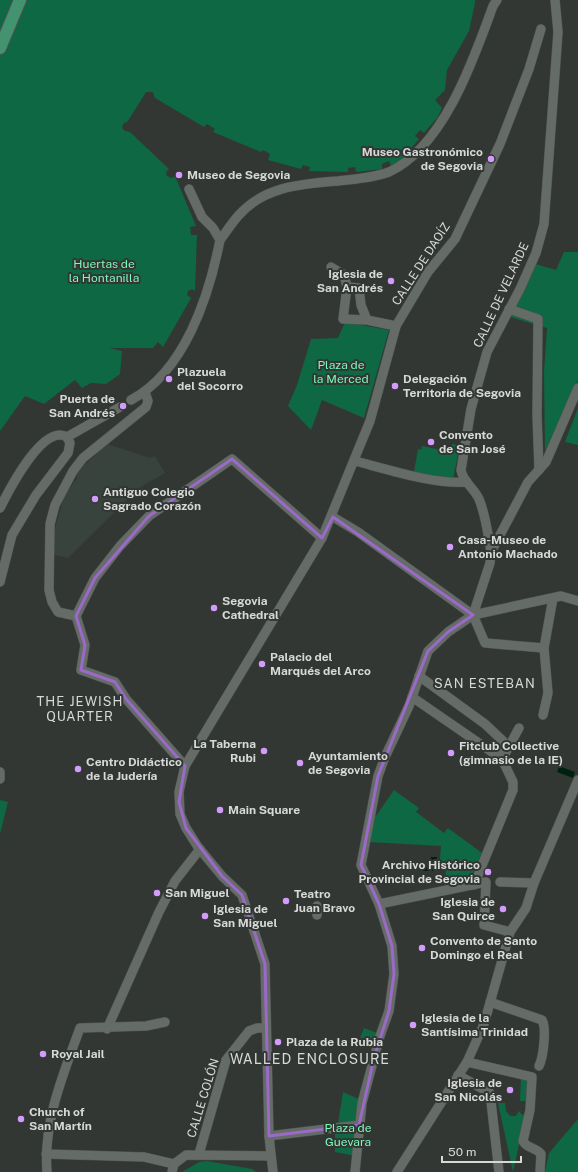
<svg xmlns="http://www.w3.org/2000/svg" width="578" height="1172" viewBox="0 0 578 1172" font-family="'Public Sans',sans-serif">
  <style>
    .built { fill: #37433c }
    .green { fill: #0e6844 }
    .water { fill: #022012 }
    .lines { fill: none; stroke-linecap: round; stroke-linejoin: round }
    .street-casing { stroke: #4f5350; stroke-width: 10 }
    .primary-casing { stroke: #4f5350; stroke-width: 14 }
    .street { stroke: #656b67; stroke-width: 9 }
    .primary { stroke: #439371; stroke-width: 12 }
    .marked { fill: none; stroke: #9b69c7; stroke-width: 3; stroke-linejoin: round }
    .poi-dot { fill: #d39cfc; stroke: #323734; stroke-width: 1.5 }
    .labels { text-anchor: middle; stroke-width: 4; stroke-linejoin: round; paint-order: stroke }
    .poi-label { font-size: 12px; font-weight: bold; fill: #d6d9d7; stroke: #323734; text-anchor: start }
    .park-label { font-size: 12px; fill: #7df9bb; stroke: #323734 }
    .street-label { font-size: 12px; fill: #d6d9d7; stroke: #323734 }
    .neighbourhood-label { font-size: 13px; letter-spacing: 1px; fill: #d6d9d7; stroke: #323734 }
    .quarter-label { font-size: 14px; letter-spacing: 1px; fill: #d6d9d7; stroke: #323734 }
  </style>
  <rect width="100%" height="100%" fill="#323734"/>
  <polygon class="built" points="107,444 150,458 155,456 165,473 139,488 68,558 54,555 54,532 64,496 78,477 75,474"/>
  <g class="green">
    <polygon points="0,0 475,0 475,3 469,31 447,70 445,90 435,100 442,108 437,118 424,133 420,130 415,136 419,139 402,159 391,166 389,161 382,164 382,169 356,172 355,167 348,168 348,172 309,171 310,167 303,165 301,169 268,160 270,154 263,150 261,152 213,132 215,129 207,124 204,127 155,98 153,92 146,92 128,121 123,124 122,128 125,131 130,132 169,169 166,172 167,176 171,178 175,176 196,226 190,227 191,235 197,235 195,291 192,289 188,291 187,295 191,298 163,347 158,342 153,348 109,348 122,351 120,374 106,384 91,383 82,388 75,380 44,404 25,396 0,431"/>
    <polygon points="564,252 578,252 578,380 545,451 544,372 547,328 510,317 535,264 556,270"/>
    <polygon points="345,322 389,330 364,418 322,400 311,430 288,406 297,385 311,339 338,338"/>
    <polygon points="578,408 578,445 565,442"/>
    <polygon points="452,444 460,445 453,479 414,472 418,449 421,450 422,446 451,452"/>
    <polygon points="394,790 419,808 416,812 444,833 448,828 482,853 470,879 445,880 446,870 439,870 441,846 369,842 374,815 376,816"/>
    <polygon points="0,800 8,802 0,834"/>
    <polygon points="364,1028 377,1033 371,1048 358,1043"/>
    <polygon points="521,1077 529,1079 529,1101 520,1101"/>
    <polygon points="343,1092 361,1100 356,1156 335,1152 335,1130 338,1124"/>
    <polygon points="498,1103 505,1103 506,1111 510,1116 516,1116 519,1111 522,1115 526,1113 513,1172"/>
    <polygon points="578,1119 578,1172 545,1172 549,1153"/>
    <polygon points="207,1161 252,1169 256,1172 182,1172 199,1162"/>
  </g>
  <g class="water">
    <polygon points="559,766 575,772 573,778 557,772"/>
    <polygon points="431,857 437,857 435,871 422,871 423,866 430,866"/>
  </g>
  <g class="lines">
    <defs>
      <g id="street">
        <path d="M 220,240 C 226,232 232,223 238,216 C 264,186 302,184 338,181 C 355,179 373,178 389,172 C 444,147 474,58 493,6 L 497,0"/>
        <polyline points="331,267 344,275 347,287"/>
        <polyline points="509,309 538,319 537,415 539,470"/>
        <polyline points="367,320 343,319 347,287 359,288 361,305 367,320 396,326"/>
        <polyline points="145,392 148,401 146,407 83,458 73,471 55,505 50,524 49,590 52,602 58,612 76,616 85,645 81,670 115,682 126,699 185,766"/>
        <path d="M 131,400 C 185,371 209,296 220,240 L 213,228 L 202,217 L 189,189"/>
        <polyline points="67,437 120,407"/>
        <path d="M 355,461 C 386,469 436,485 467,482"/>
        <path d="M 0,508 C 9,490 43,423 67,437"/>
        <polyline points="333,517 358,532 473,615"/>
        <path d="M 491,552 C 488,535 486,516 479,499 C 474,488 463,482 461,470 L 471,409 L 487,352 L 520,289 L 536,253 L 544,224 L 558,32 L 555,0"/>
        <polyline points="0,582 12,535 36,495 68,453 70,443 67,437"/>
        <polyline points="76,616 95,578 120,546 149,516 232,459 322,538"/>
        <polyline points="544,648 485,643 473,615 490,563 491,552 528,482 546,462 578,388"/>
        <polyline points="419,676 485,724 503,741 502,759 513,782 513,790 474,885"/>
        <polyline points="412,697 502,759"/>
        <polyline points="543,715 548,693 544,648 553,598"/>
        <polyline points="505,754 519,728"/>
        <polyline points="0,772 0,779"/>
        <polyline points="500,882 534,883"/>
        <polyline points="379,904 486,882 484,925 510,932"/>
        <polyline points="317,906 317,915"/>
        <path d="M 490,1002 L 542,1020 C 547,1029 543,1058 539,1066"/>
        <polyline points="107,1029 159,912 175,881 200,849"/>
        <path d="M 467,1062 L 532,1077 L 530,1110 L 523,1141 C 527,1149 536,1147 541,1154 L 540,1172"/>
        <polyline points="458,1075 490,1093 499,1172"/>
        <polyline points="269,1136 359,1125"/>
        <polyline points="46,1154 144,1157 174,1164"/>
        <polyline points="199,1154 226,1060 249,1031 257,1028 266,1028"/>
        <path d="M 47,1172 C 43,1122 63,1075 80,1028 L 146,1026 L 165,1022"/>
        <polyline points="172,1172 174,1164 186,1155 271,1156"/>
        <polyline points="273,1172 269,1136 265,964 242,895 222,876 198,847 186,828 180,814 179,792 185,766 322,538 370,421 396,326 428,272 455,239 500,144 529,69 541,29"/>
        <polyline points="355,1172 362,1103 380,1036 389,1011 394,974 392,946 379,904 361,865 378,776 385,757 409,706 428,651 448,632 473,615 561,596 578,601"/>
        <polyline points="397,1172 467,1062 484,1024 510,932 526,908 534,883 578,780"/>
      </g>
      <polyline id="primary" points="0,48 20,0"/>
    </defs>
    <use href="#street" class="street-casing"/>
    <use href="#primary" class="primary-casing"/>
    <use href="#street" class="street"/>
    <use href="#primary" class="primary"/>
  </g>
  <path class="marked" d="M 232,459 L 322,538 L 333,517 L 473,615 L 448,632 L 428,651 L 378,776 L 361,865 L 379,904 L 392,946 L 394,974 L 389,1011 L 374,1058 L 359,1125 L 269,1136 L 265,964 L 242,895 L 222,876 L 186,828 L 179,802 L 185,766 L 126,699 L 115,682 L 81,670 L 85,645 L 76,616 L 95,578 L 149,516 Z"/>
  <g class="poi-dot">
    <circle cx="491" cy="159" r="4"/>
    <circle cx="179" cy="175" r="4"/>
    <circle cx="391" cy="281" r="4"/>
    <circle cx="169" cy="379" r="4"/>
    <circle cx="395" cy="386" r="4"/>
    <circle cx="123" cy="406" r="4"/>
    <circle cx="431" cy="442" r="4"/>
    <circle cx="95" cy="499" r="4"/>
    <circle cx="450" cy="547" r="4"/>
    <circle cx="214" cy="608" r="4"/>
    <circle cx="262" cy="664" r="4"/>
    <circle cx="264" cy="751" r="4"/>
    <circle cx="451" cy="753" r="4"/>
    <circle cx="300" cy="763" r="4"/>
    <circle cx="78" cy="769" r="4"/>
    <circle cx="220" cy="810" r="4"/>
    <circle cx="488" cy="872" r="4"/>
    <circle cx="157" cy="893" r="4"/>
    <circle cx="286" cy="901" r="4"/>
    <circle cx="503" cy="909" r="4"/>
    <circle cx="205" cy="916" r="4"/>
    <circle cx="422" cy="948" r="4"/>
    <circle cx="413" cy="1025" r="4"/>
    <circle cx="278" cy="1042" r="4"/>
    <circle cx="43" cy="1054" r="4"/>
    <circle cx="510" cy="1090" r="4"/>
    <circle cx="21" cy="1119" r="4"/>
  </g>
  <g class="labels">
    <g class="poi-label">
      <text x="483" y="156" text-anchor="end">Museo Gastronómico<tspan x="483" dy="14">de Segovia</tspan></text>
      <text x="187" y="179">Museo de Segovia</text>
      <text x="383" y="278" text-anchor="end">Iglesia de<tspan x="383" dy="14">San Andrés</tspan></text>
      <text x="177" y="376">Plazuela<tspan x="177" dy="14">del Socorro</tspan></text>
      <text x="403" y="383">Delegación<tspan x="403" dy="14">Territoria de Segovia</tspan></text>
      <text x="115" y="403" text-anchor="end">Puerta de<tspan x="115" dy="14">San Andrés</tspan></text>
      <text x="439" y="439">Convento<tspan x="439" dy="14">de San José</tspan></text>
      <text x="103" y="496">Antiguo Colegio<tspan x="103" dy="14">Sagrado Corazón</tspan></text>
      <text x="458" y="544">Casa-Museo de<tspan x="458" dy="14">Antonio Machado</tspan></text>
      <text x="222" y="605">Segovia<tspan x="222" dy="14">Cathedral</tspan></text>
      <text x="270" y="661">Palacio del<tspan x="270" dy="14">Marqués del Arco</tspan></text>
      <text x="256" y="748" text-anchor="end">La Taberna<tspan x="256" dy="14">Rubi</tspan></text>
      <text x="459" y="750">Fitclub Collective<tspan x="459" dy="14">(gimnasio de la IE)</tspan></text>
      <text x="308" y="760">Ayuntamiento<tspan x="308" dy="14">de Segovia</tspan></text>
      <text x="86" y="766">Centro Didáctico<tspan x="86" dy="14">de la Judería</tspan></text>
      <text x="228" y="814">Main Square</text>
      <text x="480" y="869" text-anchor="end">Archivo Histórico<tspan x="480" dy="14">Provincial de Segovia</tspan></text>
      <text x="165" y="897">San Miguel</text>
      <text x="294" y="898">Teatro<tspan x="294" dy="14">Juan Bravo</tspan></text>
      <text x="495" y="906" text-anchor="end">Iglesia de<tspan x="495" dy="14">San Quirce</tspan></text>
      <text x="213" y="913">Iglesia de<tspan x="213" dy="14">San Miguel</tspan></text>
      <text x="430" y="945">Convento de Santo<tspan x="430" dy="14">Domingo el Real</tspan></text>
      <text x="421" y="1022">Iglesia de la<tspan x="421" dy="14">Santísima Trinidad</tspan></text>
      <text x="286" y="1046">Plaza de la Rubia</text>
      <text x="51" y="1058">Royal Jail</text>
      <text x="502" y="1087" text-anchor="end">Iglesia de<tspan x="502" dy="14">San Nicolás</tspan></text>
      <text x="29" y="1116">Church of<tspan x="29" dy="14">San Martín</tspan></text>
    </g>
    <g class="park-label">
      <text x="104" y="268">Huertas de<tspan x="104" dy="14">la Hontanilla</tspan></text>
      <text x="341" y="369">Plaza de<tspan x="341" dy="14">la Merced</tspan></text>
      <text x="348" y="1132">Plaza de<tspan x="348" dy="14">Guevara</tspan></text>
    </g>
    <g class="street-label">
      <text transform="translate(421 264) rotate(-57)" y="4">CALLE DE DAOÍZ</text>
      <text transform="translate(501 295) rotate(-65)" y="4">CALLE DE VELARDE</text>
      <text transform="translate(203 1098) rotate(-73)" y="4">CALLE COLÓN</text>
    </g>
    <g class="neighbourhood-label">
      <text x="485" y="688">SAN ESTEBAN</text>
      <text x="80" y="706">THE JEWISH<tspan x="80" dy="15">QUARTER</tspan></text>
    </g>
    <g class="quarter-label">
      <text x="310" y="1064">WALLED ENCLOSURE</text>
    </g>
  </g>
  <path d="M442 1156v6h79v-6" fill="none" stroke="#d6d9d7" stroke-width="2"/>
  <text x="448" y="1156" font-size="12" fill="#d6d9d7" stroke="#323734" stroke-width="3" paint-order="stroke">50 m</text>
</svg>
